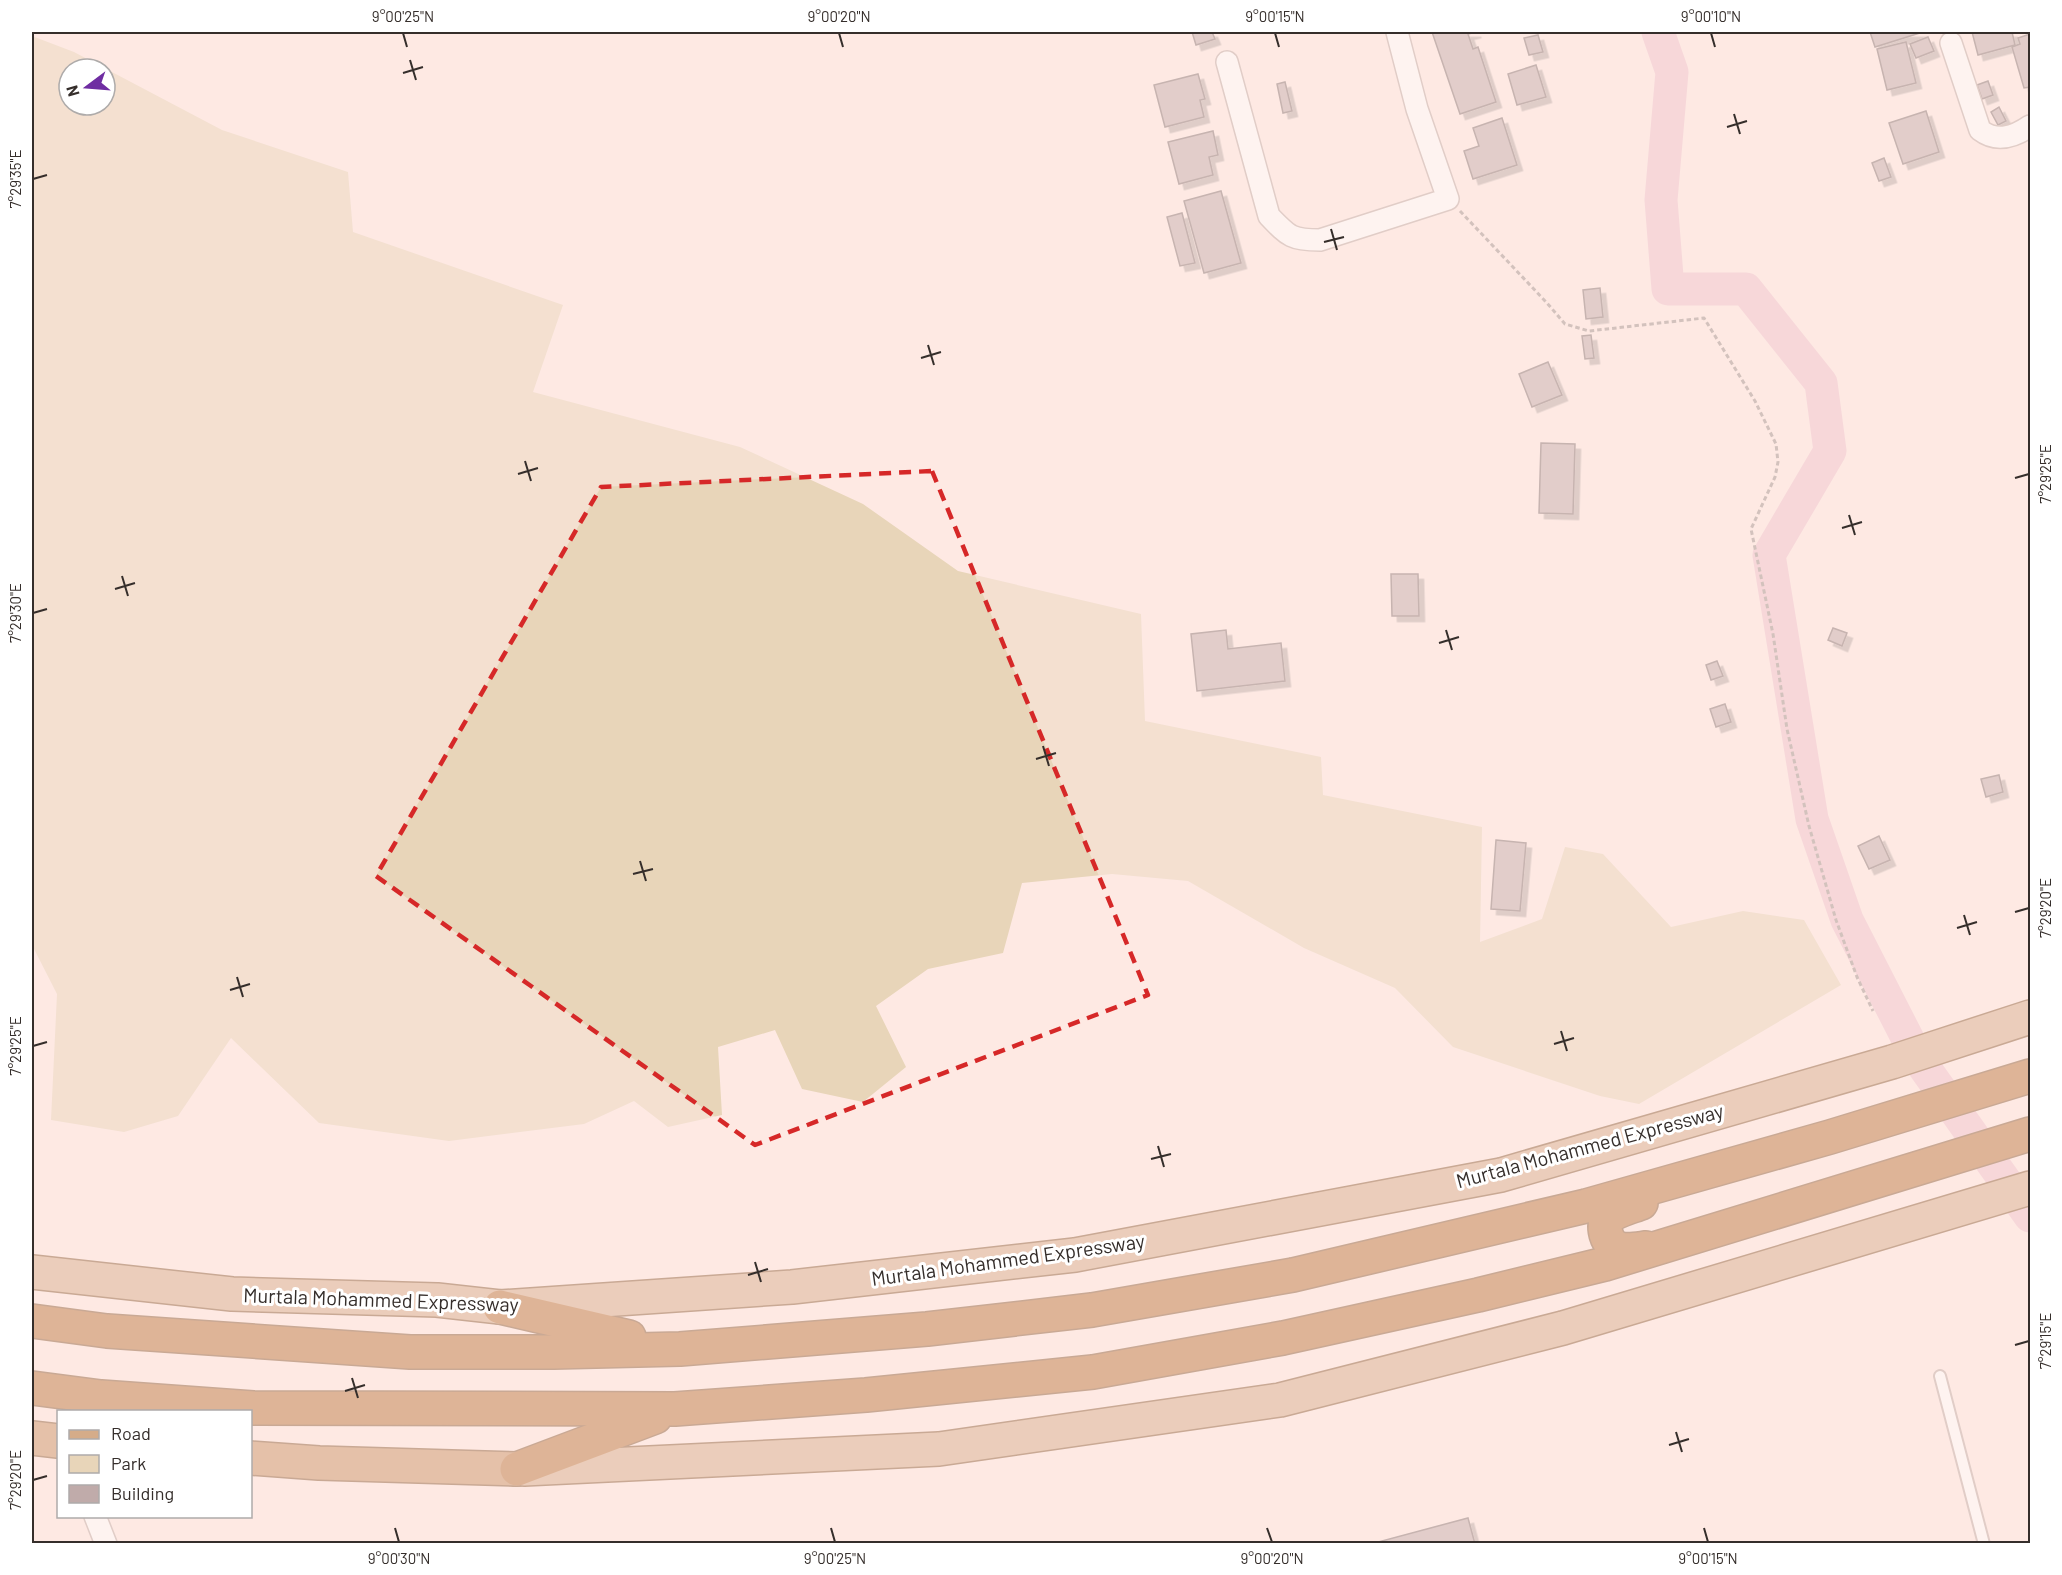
<svg xmlns="http://www.w3.org/2000/svg" width="2062" height="1575" viewBox="0 0 2062 1575" font-family="Barlow,sans-serif">
  <style>
    .green { fill: #e8d5b9; fill-rule: evenodd }
    .lines { fill: none; stroke-linecap: round; stroke-linejoin: round }
    .river { stroke: #efc2cd; stroke-width: 33 }
    .building { fill: #c0abaa; stroke: #867372; stroke-width: 1.5; filter: url(#shadow) }
    .service-casing { stroke: #bfaba5; stroke-width: 14 }
    .minor-casing { stroke: #bfaba5; stroke-width: 24 }
    .primary-casing { stroke: #8b5c35; stroke-width: 36 }
    .trunk-casing { stroke: #8b5c35; stroke-width: 36 }
    .motorway-casing { stroke: #8b5c35; stroke-width: 36 }
    .path { stroke: #a1938e; stroke-width: 3; stroke-dasharray: 4.5 3; stroke-linecap: butt }
    .service { stroke: #fff; stroke-width: 10 }
    .minor { stroke: #fff; stroke-width: 21 }
    .primary { stroke: #d5ac89; stroke-width: 33 }
    .trunk { stroke: #c79062; stroke-width: 33 }
    .motorway { stroke: #b9743b; stroke-width: 33 }
    .marked { fill: none; stroke: #d62828; stroke-width: 4.5; stroke-dasharray: 12 8; stroke-linejoin: round }
    .ticks { fill: none; stroke: #352e2b; stroke-width: 2 }
    .labels { text-anchor: middle; stroke-width: 6; stroke-linejoin: round; paint-order: stroke }
    .street-label { font-size: 20px; fill: #352e2b; stroke: #fff }
    .neatline { fill: none; stroke: #352e2b; stroke-width: 2 }
    .ticks-label { font-size: 15px; text-anchor: middle; fill: #352e2b }
  </style>
  <defs>
    <filter id="shadow"><feDropShadow dx="5.5" dy="5.5" stdDeviation="0" flood-color="#0004"/></filter>
  </defs>
  <rect width="100%" height="100%" fill="#fee9e3"/>
  <path class="green" d="M 32,36 L 74,52 L 222,130 L 348,172 L 353,232 L 563,305 L 533,392 L 740,447 L 863,504 L 958,571 L 1141,614 L 1145,721 L 1321,757 L 1323,795 L 1482,827 L 1480,942 L 1542,919 L 1565,847 L 1603,854 L 1671,927 L 1743,911 L 1804,920 L 1841,985 L 1639,1104 L 1600,1096 L 1453,1047 L 1395,988 L 1304,948 L 1188,881 L 1112,874 L 1022,883 L 1003,953 L 928,969 L 876,1006 L 906,1067 L 863,1102 L 802,1089 L 775,1030 L 718,1047 L 722,1115 L 668,1127 L 634,1101 L 584,1124 L 449,1141 L 319,1123 L 231,1038 L 178,1116 L 124,1132 L 51,1120 L 57,994 L 32,945 ZM 69,69 L 105,69 L 105,105 L 69,105 Z"/>
  <g class="lines">
    <polyline class="river" points="1658,32 1672,72 1661,200 1668,289 1746,289 1821,383 1830,451 1769,555 1812,819 1847,920 1917,1057 2030,1216"/>
  </g>
  <g class="building">
    <polygon points="1192,32 1212,32 1215,39 1196,45"/>
    <polygon points="1432,32 1476,32 1468,34 1473,49 1478,47 1496,102 1460,114"/>
    <polygon points="1870,32 1923,32 1875,47"/>
    <polygon points="1972,32 2012,32 2015,45 1978,55"/>
    <polygon points="2030,34 2030,87 2024,88 2012,47 2020,44 2018,38"/>
    <polygon points="1538,35 1543,52 1529,55 1524,38"/>
    <polygon points="1928,37 1934,51 1916,58 1910,44"/>
    <polygon points="1906,42 1916,83 1887,90 1877,49"/>
    <polygon points="1536,65 1546,97 1517,105 1508,74"/>
    <polygon points="1198,74 1205,99 1200,100 1204,117 1165,127 1154,85"/>
    <polygon points="1988,81 1993,95 1982,99 1977,85"/>
    <polygon points="1285,82 1292,111 1283,113 1277,84"/>
    <polygon points="1999,107 2006,121 1998,125 1991,112"/>
    <polygon points="1926,111 1939,152 1903,164 1889,123"/>
    <polygon points="1502,118 1517,165 1473,179 1464,151 1479,146 1473,128"/>
    <polygon points="1213,131 1218,155 1209,157 1213,175 1179,184 1168,142"/>
    <polygon points="1884,158 1891,177 1879,181 1872,163"/>
    <polygon points="1221,191 1241,263 1204,273 1184,201"/>
    <polygon points="1182,213 1195,263 1180,266 1167,217"/>
    <polygon points="1600,288 1603,317 1586,319 1583,290"/>
    <polygon points="1591,335 1594,358 1585,359 1582,336"/>
    <polygon points="1548,362 1562,395 1532,407 1519,374"/>
    <polygon points="1541,443 1575,444 1573,514 1539,513"/>
    <polygon points="1391,574 1418,574 1419,616 1392,616"/>
    <polygon points="1833,628 1847,633 1842,646 1828,640"/>
    <polygon points="1226,630 1228,649 1281,643 1285,681 1197,691 1191,634"/>
    <polygon points="1717,661 1723,676 1711,680 1706,665"/>
    <polygon points="1725,704 1731,722 1716,727 1710,709"/>
    <polygon points="1999,775 2003,792 1986,797 1981,779"/>
    <polygon points="1879,836 1890,860 1869,869 1858,846"/>
    <polygon points="1496,840 1526,843 1520,911 1491,909"/>
    <polygon points="1468,1518 1475,1544 1378,1544 1378,1542"/>
  </g>
  <g class="lines">
    <defs>
      <polyline id="service" points="1940,1376 1984,1544"/>
      <g id="minor">
        <path d="M 1951,43 L 1980,130 C 1997,143 2014,137 2030,126"/>
        <path d="M 1227,62 L 1269,216 C 1289,237 1292,240 1320,240 L 1448,199 L 1417,109 L 1397,32"/>
        <polyline points="95,1516 106,1544"/>
      </g>
      <g id="primary">
        <polyline points="32,1272 232,1294 437,1300 500,1307 792,1287 1075,1255 1501,1175 1892,1062 2030,1017"/>
        <polyline points="524,1469 939,1449 1280,1400 1563,1328 2030,1188"/>
      </g>
      <g id="trunk">
        <polyline points="32,1438 58,1441"/>
        <polyline points="250,1458 319,1463 517,1469"/>
      </g>
      <g id="motorway">
        <path d="M 1641,1203 C 1631,1207 1613,1211 1607,1220 C 1604,1224 1605,1230 1606,1234 C 1612,1254 1629,1250 1646,1248"/>
        <polyline points="500,1307 629,1337"/>
        <polyline points="32,1321 107,1331 410,1352 554,1352 680,1349 927,1329 1092,1310 1293,1275 1586,1206 1830,1137 2030,1076"/>
        <polyline points="32,1388 101,1397 253,1408 675,1409 866,1395 1093,1372 1283,1338 1478,1295 1605,1264 2030,1134"/>
        <polyline points="517,1469 655,1417"/>
      </g>
    </defs>
    <use href="#service" class="service-casing"/>
    <use href="#minor" class="minor-casing"/>
    <use href="#primary" class="primary-casing"/>
    <use href="#trunk" class="trunk-casing"/>
    <use href="#motorway" class="motorway-casing"/>
    <polyline class="path" points="1460,211 1547,303 1565,324 1589,331 1704,318 1755,401 1776,444 1778,462 1775,477 1751,529 1773,634 1787,729 1809,826 1836,920 1857,977 1873,1011"/>
    <use href="#service" class="service"/>
    <use href="#minor" class="minor"/>
    <use href="#primary" class="primary"/>
    <use href="#trunk" class="trunk"/>
    <use href="#motorway" class="motorway"/>
  </g>
  <path d="M0 0H2062V1575H0ZM 932,471 L 1148,995 L 755,1145 L 376,876 L 601,487 Z" fill="#fee9e3" fill-opacity=".55" fill-rule="evenodd"/>
  <path class="marked" d="M 932,471 L 1148,995 L 755,1145 L 376,876 L 601,487 Z"/>
  <path class="ticks" d="M 403,33 L 407,47M 839,33 L 843,47M 1275,33 L 1279,47M 1711,33 L 1715,47M 410,60 L 416,80M 403,73 L 423,67M 1734,114 L 1740,134M 1727,127 L 1747,121M 33,179 L 47,175M 1331,229 L 1337,250M 1324,242 L 1344,237M 928,345 L 934,365M 921,358 L 941,352M 525,461 L 531,481M 518,474 L 538,468M 2015,478 L 2029,474M 1849,515 L 1855,535M 1842,528 L 1862,522M 122,576 L 128,596M 115,589 L 135,583M 33,613 L 47,609M 1446,630 L 1452,650M 1439,643 L 1459,637M 1043,746 L 1049,766M 1036,759 L 1056,753M 640,861 L 646,881M 633,874 L 653,869M 2015,912 L 2029,908M 1964,915 L 1970,935M 1957,928 L 1977,922M 237,977 L 243,997M 230,990 L 250,984M 1561,1031 L 1567,1051M 1554,1044 L 1574,1038M 33,1046 L 47,1042M 1158,1146 L 1164,1167M 1151,1159 L 1171,1154M 755,1262 L 761,1282M 748,1275 L 768,1269M 2015,1345 L 2029,1341M 352,1378 L 358,1398M 345,1391 L 365,1385M 1676,1432 L 1682,1452M 1669,1445 L 1689,1439M 33,1480 L 47,1476M 395,1528 L 399,1542M 831,1528 L 835,1542M 1267,1528 L 1272,1542M 1704,1528 L 1708,1542"/>
  <g class="labels">
    <g class="street-label">
      <text transform="translate(1590 1146) rotate(-15)" y="7">Murtala Mohammed Expressway</text>
      <text transform="translate(1008 1260) rotate(-8)" y="7">Murtala Mohammed Expressway</text>
      <text transform="translate(381 1300) rotate(2)" y="7">Murtala Mohammed Expressway</text>
    </g>
  </g>
  <rect width="2062" height="1575" fill="none" stroke="#ffffff" stroke-width="66"/>
  <rect x="57" y="1410" width="195" height="108" fill="#ffffff" stroke="#aeabaa" stroke-width="1.5"/>
  <rect x="69" y="1430" width="30" height="9" fill="#d5ac89" stroke="#aeabaa" stroke-width="1.5"/>
  <text x="111" y="1440" font-size="18" fill="#352e2b">Road</text>
  <rect x="69" y="1455" width="30" height="18" fill="#e8d5b9" stroke="#aeabaa" stroke-width="1.5"/>
  <text x="111" y="1470" font-size="18" fill="#352e2b">Park</text>
  <rect x="69" y="1485" width="30" height="18" fill="#c0abaa" stroke="#aeabaa" stroke-width="1.5"/>
  <text x="111" y="1500" font-size="18" fill="#352e2b">Building</text>
  <g transform="translate(87 87) rotate(254)"><circle r="28" fill="#ffffff" stroke="#aeabaa" stroke-width="1.5"/>
  <path d="M0-4.5L10 22L0 15L-10 22Z" fill="#6f2da2"/>
  <text y="-9" font-size="16" font-weight="bold" text-anchor="middle" fill="#352e2b">N</text>
  </g>
  <rect x="33" y="33" width="1996" height="1509" class="neatline"/>
  <g class="ticks-label">
    <text x="403" y="22">9°00'25"N</text>
    <text x="839" y="22">9°00'20"N</text>
    <text x="1275" y="22">9°00'15"N</text>
    <text x="1711" y="22">9°00'10"N</text>
    <text transform="translate(16 179) rotate(-90)" y="5">7°29'35"E</text>
    <text transform="translate(2046 474) rotate(-90)" y="5">7°29'25"E</text>
    <text transform="translate(16 613) rotate(-90)" y="5">7°29'30"E</text>
    <text transform="translate(2046 908) rotate(-90)" y="5">7°29'20"E</text>
    <text transform="translate(16 1046) rotate(-90)" y="5">7°29'25"E</text>
    <text transform="translate(2046 1341) rotate(-90)" y="5">7°29'15"E</text>
    <text transform="translate(16 1480) rotate(-90)" y="5">7°29'20"E</text>
    <text x="399" y="1564">9°00'30"N</text>
    <text x="835" y="1564">9°00'25"N</text>
    <text x="1272" y="1564">9°00'20"N</text>
    <text x="1708" y="1564">9°00'15"N</text>
  </g>
</svg>
